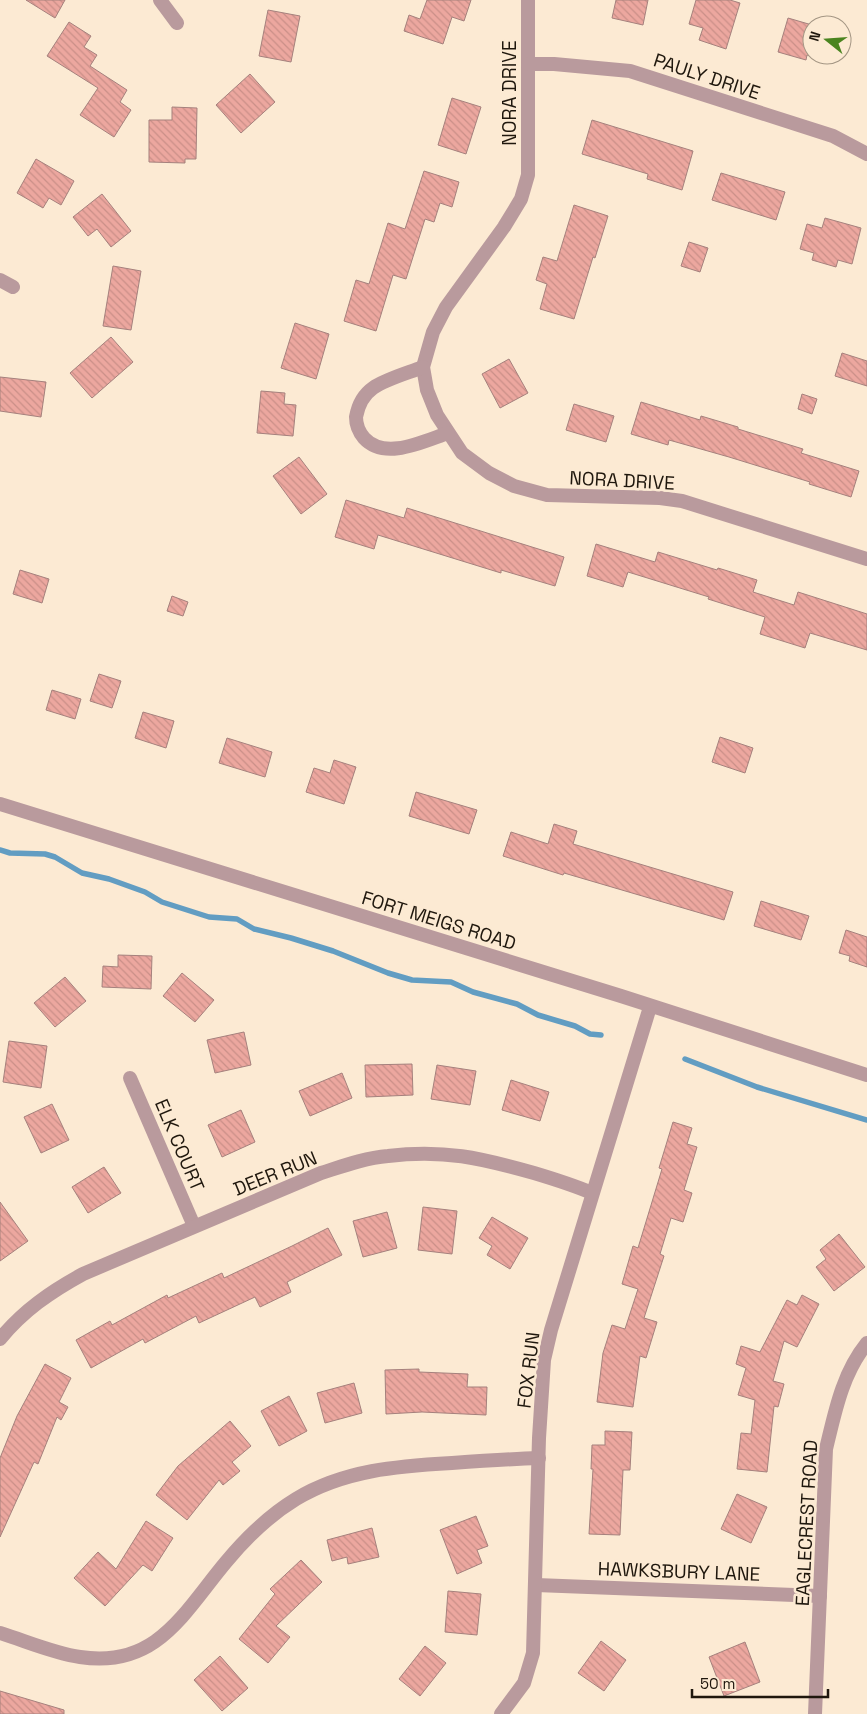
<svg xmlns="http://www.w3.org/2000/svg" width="867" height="1714" viewBox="0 0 867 1714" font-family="'Space Grotesk',sans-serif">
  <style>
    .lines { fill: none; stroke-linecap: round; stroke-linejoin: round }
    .stream { stroke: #629dc2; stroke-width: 5.5 }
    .building { fill: url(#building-back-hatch); stroke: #a5817d }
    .minor { stroke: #b99a9d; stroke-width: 14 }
    .tertiary { stroke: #b99a9d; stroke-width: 14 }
    .labels { text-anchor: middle; stroke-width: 5; stroke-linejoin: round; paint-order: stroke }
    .street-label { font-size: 19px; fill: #1f170d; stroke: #fcead3 }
  </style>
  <defs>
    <pattern id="building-back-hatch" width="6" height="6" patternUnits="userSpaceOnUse" patternTransform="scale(1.25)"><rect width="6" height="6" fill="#eca79f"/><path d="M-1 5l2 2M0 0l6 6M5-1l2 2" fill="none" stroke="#ca8f88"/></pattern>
  </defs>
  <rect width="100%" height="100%" fill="#fcead3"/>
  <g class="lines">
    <g class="stream">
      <polyline points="0,850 10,853 45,854 55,857 82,873 109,879 145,892 162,902 209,917 237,919 254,929 291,938 333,951 388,973 412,980 451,982 473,992 517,1004 538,1015 575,1026 590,1034 601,1035"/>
      <polyline points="685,1059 757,1087 867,1120"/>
    </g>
  </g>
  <g class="building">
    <polygon points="26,0 65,0 55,18"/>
    <polygon points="427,0 471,0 464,21 452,17 443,44 404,31 409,15 420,19"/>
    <polygon points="616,0 648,0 643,25 612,18"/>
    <polygon points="696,0 730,0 740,3 726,49 699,40 703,28 689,24"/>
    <polygon points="268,10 300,16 291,62 259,56"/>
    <polygon points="788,18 812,25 812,56 807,55 806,60 778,52"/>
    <polygon points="69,22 91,36 84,47 97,55 90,66 127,90 120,102 131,110 114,137 80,115 98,88 47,56"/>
    <polygon points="250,74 275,102 241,133 216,105"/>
    <polygon points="452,98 481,107 466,154 438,145"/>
    <polygon points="172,107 197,108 196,159 185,159 185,163 149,162 149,120 172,120"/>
    <polygon points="592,120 693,151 682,190 647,179 648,174 582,154"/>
    <polygon points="36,159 74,181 61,205 49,198 43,208 17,193"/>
    <polygon points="424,171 459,182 452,207 440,203 434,222 425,219 406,279 393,275 376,331 344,321 356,280 369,284 388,223 405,229"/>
    <polygon points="721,173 785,192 776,220 712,200"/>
    <polygon points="102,194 131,231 111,247 97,229 88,236 73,217"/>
    <polygon points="574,205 608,216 595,258 593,257 574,319 540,309 547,284 536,280 543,257 557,261"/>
    <polygon points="825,218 861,228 852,264 838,260 836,267 812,260 814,253 800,249 807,224 822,228"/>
    <polygon points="689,242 708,248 700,272 681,266"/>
    <polygon points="113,266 141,271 131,330 103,326"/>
    <polygon points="295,323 329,334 316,379 281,368"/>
    <polygon points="111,337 133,362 92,398 70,373"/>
    <polygon points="842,353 867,361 867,386 835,376"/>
    <polygon points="509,359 528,393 500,408 482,374"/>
    <polygon points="0,377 46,382 41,417 0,411"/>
    <polygon points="261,391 285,393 284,404 296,405 293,436 257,433"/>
    <polygon points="802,394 817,399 812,414 798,409"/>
    <polygon points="641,402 700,420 701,416 738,427 738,429 803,449 801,453 859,471 851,497 809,484 810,482 729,457 669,440 668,445 631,434"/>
    <polygon points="574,404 614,416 606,442 566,430"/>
    <polygon points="299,457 327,494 301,514 273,476"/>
    <polygon points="346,500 404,518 407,508 564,557 555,586 501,570 501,573 378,535 374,549 335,537"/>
    <polygon points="596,544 655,562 658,552 717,570 718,568 757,580 753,592 794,605 798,592 867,614 867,650 810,633 805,648 760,634 765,617 708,599 709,597 628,572 623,587 587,576"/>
    <polygon points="20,570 49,579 42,603 13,594"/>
    <polygon points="172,596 188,602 183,616 167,611"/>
    <polygon points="99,674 121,681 112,708 90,701"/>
    <polygon points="52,690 81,699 75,719 46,710"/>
    <polygon points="143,712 174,721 166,748 135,738"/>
    <polygon points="720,737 753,748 745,773 712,762"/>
    <polygon points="227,738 272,752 265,777 219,763"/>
    <polygon points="334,760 356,767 344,804 306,792 314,768 330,773"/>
    <polygon points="416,792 477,810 469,834 409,816"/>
    <polygon points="554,824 577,831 573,844 733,892 724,920 564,873 563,875 503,856 511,832 548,844"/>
    <polygon points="761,901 809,916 801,940 754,926"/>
    <polygon points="846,930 867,937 867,967 849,961 850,956 839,953"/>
    <polygon points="118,955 152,956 151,989 102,987 103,966 118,967"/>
    <polygon points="182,973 214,1000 195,1022 163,996"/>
    <polygon points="65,977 86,1001 55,1027 34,1003"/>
    <polygon points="244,1032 251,1065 215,1073 207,1040"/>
    <polygon points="9,1041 47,1046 41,1088 3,1082"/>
    <polygon points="412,1064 413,1095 366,1097 365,1065"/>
    <polygon points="437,1065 476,1071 470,1105 431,1099"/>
    <polygon points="342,1073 352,1098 310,1116 299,1091"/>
    <polygon points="511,1080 549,1092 540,1121 502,1110"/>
    <polygon points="52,1104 69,1140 41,1153 24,1117"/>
    <polygon points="241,1110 255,1142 222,1157 208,1125"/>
    <polygon points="673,1122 692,1128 687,1144 697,1147 684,1190 692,1193 683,1222 671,1218 660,1254 664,1256 644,1318 657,1322 646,1358 640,1356 633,1407 597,1402 603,1353 612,1325 625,1329 638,1289 622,1284 633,1246 638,1248 662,1169 659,1168"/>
    <polygon points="104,1167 121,1193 88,1213 72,1187"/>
    <polygon points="0,1202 28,1241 0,1261"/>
    <polygon points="423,1207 457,1211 452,1254 418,1250"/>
    <polygon points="387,1212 397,1248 363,1257 353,1221"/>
    <polygon points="492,1217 528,1238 510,1269 487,1255 492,1246 479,1238"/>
    <polygon points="328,1228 342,1255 287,1282 291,1292 260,1307 255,1297 199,1323 196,1316 145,1343 143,1339 91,1368 76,1340 110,1321 112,1325 167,1295 168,1298 222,1273 224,1278 292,1246"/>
    <polygon points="839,1234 865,1267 834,1291 816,1267 826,1259 820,1250"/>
    <polygon points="802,1295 819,1304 797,1347 784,1341 773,1381 784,1384 778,1407 774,1406 767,1472 737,1469 741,1433 751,1434 755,1400 738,1395 746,1368 736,1364 741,1346 760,1352 787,1300 797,1305"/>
    <polygon points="45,1364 71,1378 59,1402 68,1407 61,1420 57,1417 38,1464 34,1462 0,1537 0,1458 17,1416"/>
    <polygon points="419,1369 419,1372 468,1374 467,1387 487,1387 486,1415 422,1412 386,1414 385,1370"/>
    <polygon points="354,1383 362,1413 325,1423 317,1393"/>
    <polygon points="289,1396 307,1431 279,1446 261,1411"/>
    <polygon points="230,1421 251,1446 232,1462 240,1471 223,1485 219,1480 187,1520 156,1495 178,1466"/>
    <polygon points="605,1431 632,1432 630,1470 623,1470 620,1535 589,1534 593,1469 591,1469 592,1445 605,1445"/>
    <polygon points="737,1494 767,1507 751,1543 721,1529"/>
    <polygon points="476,1516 488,1546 477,1550 482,1563 457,1574 440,1530"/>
    <polygon points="146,1521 173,1538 152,1571 143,1565 105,1606 74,1578 98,1552 116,1569"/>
    <polygon points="372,1528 379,1557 348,1564 347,1557 332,1561 327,1540"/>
    <polygon points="301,1560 322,1582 276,1626 290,1637 268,1663 239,1639 275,1594 270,1589"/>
    <polygon points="448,1591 481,1594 477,1635 445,1632"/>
    <polygon points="601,1641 626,1660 604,1691 578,1673"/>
    <polygon points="745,1642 760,1682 724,1696 709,1657"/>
    <polygon points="425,1646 446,1663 420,1696 399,1679"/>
    <polygon points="220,1656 248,1688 222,1711 194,1680"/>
    <polygon points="0,1691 64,1710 64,1714 0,1714"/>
  </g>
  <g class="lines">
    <g class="minor">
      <polyline points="160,0 177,23"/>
      <polyline points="528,0 528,175 521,199 504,227 446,307 433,332 423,367 427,390 437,415 462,453 489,473 514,486 547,495 660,498 682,501 867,559"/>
      <polyline points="528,64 554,64 630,71 833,136 867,154"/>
      <polyline points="0,280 13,287"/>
      <path d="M 423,367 C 408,373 386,379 373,388 C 363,395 358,406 356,417 C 356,426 359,432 364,438 C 385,461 424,441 448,433"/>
      <polyline points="130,1078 194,1226"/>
      <path d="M 0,1339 C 23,1311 50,1292 83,1274 L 321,1173 C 343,1166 365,1158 388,1156 C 443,1149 481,1158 534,1173 C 554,1179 573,1185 592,1193"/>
      <polyline points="536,1585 820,1596"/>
      <path d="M 0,1633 C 26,1641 53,1653 80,1657 C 157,1669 184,1612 226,1562 C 246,1538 268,1516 296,1499 C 344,1470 398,1466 452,1463 C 481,1461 510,1459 539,1458"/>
      <polyline points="501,1714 524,1683 533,1653 539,1438 544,1360 551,1330 650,1007"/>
      <path d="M 815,1714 L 826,1449 C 835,1412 842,1374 867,1343"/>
    </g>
    <polyline class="tertiary" points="0,804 621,996 867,1075"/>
  </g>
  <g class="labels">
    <g class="street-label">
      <text transform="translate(707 76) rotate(18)" y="7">PAULY DRIVE</text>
      <text transform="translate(509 93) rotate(-90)" y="7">NORA DRIVE</text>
      <text transform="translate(622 480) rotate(3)" y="7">NORA DRIVE</text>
      <text transform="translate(439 920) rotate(17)" y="7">FORT MEIGS ROAD</text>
      <text transform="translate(180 1145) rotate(67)" y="7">ELK COURT</text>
      <text transform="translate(275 1173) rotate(-22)" y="7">DEER RUN</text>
      <text transform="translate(528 1370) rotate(-83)" y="7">FOX RUN</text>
      <text transform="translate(806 1523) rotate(-87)" y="7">EAGLECREST ROAD</text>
      <text transform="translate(679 1571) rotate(2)" y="7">HAWKSBURY LANE</text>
    </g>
  </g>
  <g transform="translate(827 40) rotate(287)"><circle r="24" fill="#fcead3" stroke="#a49684"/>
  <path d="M0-4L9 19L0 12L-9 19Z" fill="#4a841f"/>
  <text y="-8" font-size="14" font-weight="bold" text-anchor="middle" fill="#1f170d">N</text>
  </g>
  <path d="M692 1689v8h136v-8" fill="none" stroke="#1f170d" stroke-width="2.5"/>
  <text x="700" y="1689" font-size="15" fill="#1f170d" stroke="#fcead3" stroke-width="4" paint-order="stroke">50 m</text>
</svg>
